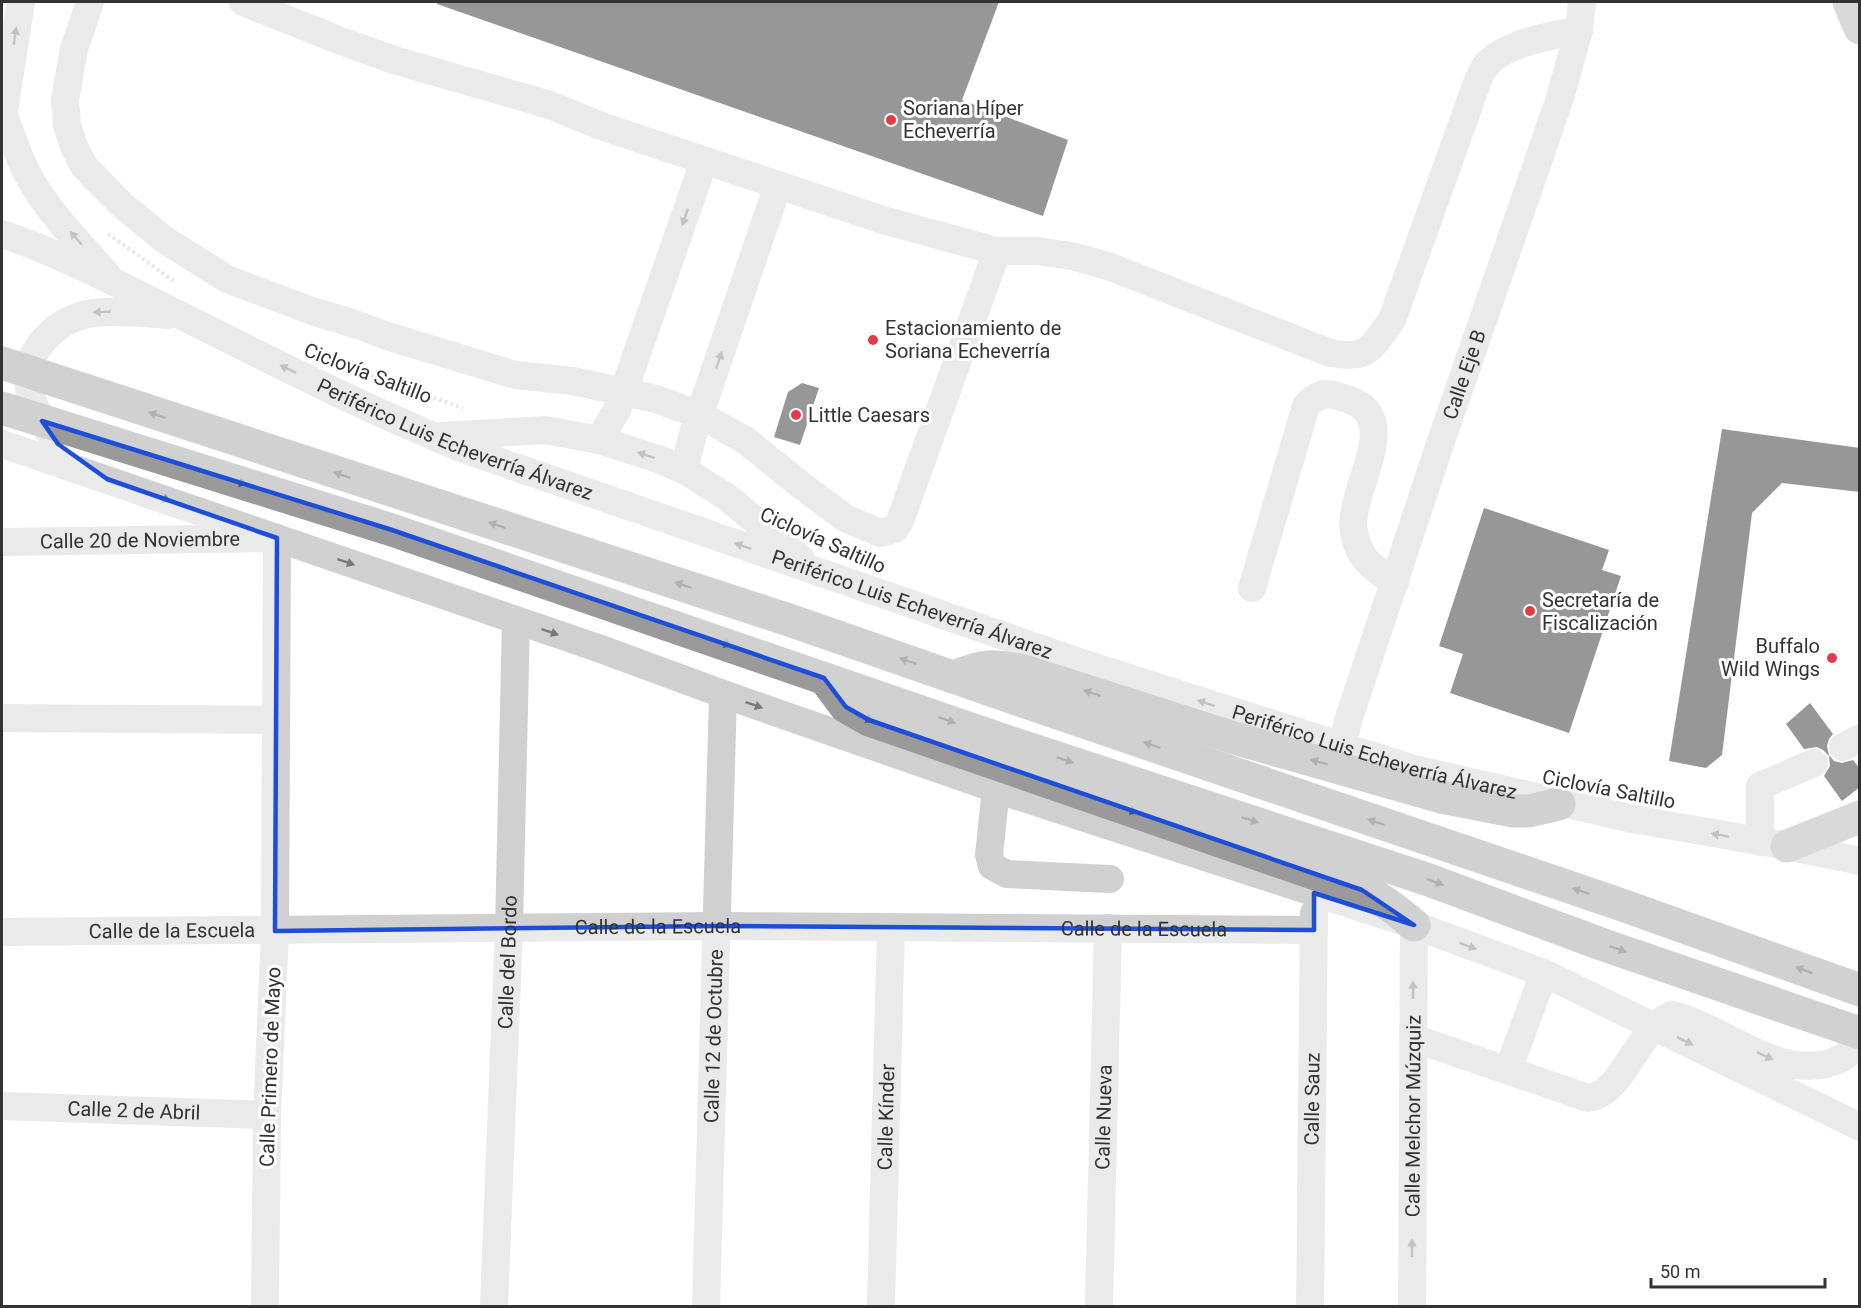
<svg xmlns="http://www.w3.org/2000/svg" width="1861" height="1308" viewBox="0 0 1861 1308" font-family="Roboto,sans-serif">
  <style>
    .building { fill: #1a1a1a }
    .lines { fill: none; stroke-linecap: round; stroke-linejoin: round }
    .path { stroke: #cdcdcd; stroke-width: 4; stroke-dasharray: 3 3; stroke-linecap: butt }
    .minor { stroke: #d0d0d0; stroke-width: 28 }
    .major { stroke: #ababab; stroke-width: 33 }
    .highway { stroke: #9a9a9a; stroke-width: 33 }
    .oneway { fill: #7a7a7a }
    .oneway2 { fill: #525252 }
    .marked { fill: none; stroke: #1d4ed8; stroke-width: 4.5; stroke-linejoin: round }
    .poi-dot { fill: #e63946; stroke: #fff; stroke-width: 2 }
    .labels { text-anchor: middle; stroke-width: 6; stroke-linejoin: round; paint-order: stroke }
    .poi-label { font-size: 20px; fill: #333; stroke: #fff; text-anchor: start }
    .street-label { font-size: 20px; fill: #333; stroke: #fff }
  </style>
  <rect width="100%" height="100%" fill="#fff"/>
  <g class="building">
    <polygon points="437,2 999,2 962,100 1068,140 1043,216 437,4"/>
    <polygon points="802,383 819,388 800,445 774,437 788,392"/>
    <polygon points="1722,429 1860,448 1860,492 1782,483 1752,513 1722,755 1706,768 1669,761"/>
    <polygon points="1484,508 1609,550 1602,570 1621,576 1569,733 1450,693 1463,654 1439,646"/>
    <polygon points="1810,703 1833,734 1829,739 1827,746 1829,755 1834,761 1842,763 1853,760 1860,769 1860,787 1842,801 1824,776 1830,766 1829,756 1823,750 1817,747 1804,749 1786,724"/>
  </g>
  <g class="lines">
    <g class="path">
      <polyline points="108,234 175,282"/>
      <polyline points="354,370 463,408"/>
    </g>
    <g class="minor">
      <polyline points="90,2 74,49 65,100 67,125 74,147 84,166 122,205 165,240 227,279 315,312 358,325 387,336 515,375 573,381 656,399 700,415 745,440 802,486 845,518 880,533 895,529 900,521 997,251 883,220 601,126 550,105 394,60 341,41 243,2"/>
      <path d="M 3,113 C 11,133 17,154 27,173 C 47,212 80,243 108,276"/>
      <polyline points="2,123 21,2"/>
      <path id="s1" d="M 2,234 C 63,254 122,287 180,315 C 275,363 370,411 469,451 L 1076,661 L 1414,769 L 1633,819 L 1787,846 L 1860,861"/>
      <path d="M 997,251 L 1037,251 L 1072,256 L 1108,266 L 1330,353 C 1369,360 1370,349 1392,320 L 1478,80 C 1481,75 1483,68 1487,64 C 1510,41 1549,37 1579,30"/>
      <path d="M 51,435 C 42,421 33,406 29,389 C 22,351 58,317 94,313 C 118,310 143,313 167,315"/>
      <polyline points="443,436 545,430 599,440 658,459 684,470 727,497 801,559"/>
      <polyline points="599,440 618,408 704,161"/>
      <polyline points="2,444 598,648 723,694 996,789 1414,925 1544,973 1860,1127"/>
      <polyline points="684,470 693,434 778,185"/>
      <path id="s2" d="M 2,542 L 277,538 L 275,931 L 267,1115 L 265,1306"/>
      <path d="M 1252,588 L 1306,406 C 1314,397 1323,392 1334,395 C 1344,398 1356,401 1364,408 C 1393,437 1347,496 1354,532 C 1359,561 1373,567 1395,583"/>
      <polyline points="2,718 276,720"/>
      <path id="s3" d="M 1342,747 L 1348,721 L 1439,447 L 1560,98 L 1579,30 L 1582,2"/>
      <polyline points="1843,747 1860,738"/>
      <polyline points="996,789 989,855 992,866 1007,874 1110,879"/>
      <polyline points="1760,842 1760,786 1814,763"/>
      <path id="s4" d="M 2,932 L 718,926 L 1314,930"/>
      <path d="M 1413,1038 L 1588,1098 C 1624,1094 1637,1028 1672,1015 C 1686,1017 1698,1024 1711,1030 C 1751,1049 1796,1080 1840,1059 C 1847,1055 1853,1050 1860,1045"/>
      <polyline points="1508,1070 1544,973"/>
      <path id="s5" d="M 2,1106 L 267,1115"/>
      <path id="s6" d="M 494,1306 L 509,927 L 516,620"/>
      <path id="s7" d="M 706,1306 L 723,694"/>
      <path id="s8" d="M 881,1306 L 891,927"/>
      <path id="s9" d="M 1099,1306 L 1108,928"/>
      <path id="s10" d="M 1310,1306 L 1314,913"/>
      <path id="s11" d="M 1412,1306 L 1414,925"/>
    </g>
    <g class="major">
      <polyline points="1849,2 1860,28"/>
      <polyline points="1787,846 1860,817"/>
    </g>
    <g class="highway">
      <polyline points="2,363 792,621 1022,701 1622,905 1860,990"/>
      <polyline points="2,408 389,529 1009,742 1429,880 1601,944 1860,1033"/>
      <path d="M 954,677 C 984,664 993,665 1024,671 L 1237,739 L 1441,797 L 1513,811 L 1529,811 L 1559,804"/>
      <path d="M 825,679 L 846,707 L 869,720 L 1362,890 C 1382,898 1397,911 1414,925"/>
    </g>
  </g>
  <defs><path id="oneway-solid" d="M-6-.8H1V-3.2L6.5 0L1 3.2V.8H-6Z" transform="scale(1.5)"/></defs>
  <g class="oneway">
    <use href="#oneway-solid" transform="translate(15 36) rotate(-81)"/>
    <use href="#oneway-solid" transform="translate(685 217) rotate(109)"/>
    <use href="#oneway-solid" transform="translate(76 238) rotate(-131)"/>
    <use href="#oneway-solid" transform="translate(102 312) rotate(177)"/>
    <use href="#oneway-solid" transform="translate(719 360) rotate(-71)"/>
    <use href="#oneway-solid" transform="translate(288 369) rotate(-154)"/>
    <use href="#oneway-solid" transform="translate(646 455) rotate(-162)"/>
    <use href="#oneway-solid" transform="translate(162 498) rotate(19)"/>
    <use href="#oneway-solid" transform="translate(743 546) rotate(-161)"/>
    <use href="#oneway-solid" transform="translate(346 562) rotate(19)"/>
    <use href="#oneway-solid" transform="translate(550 632) rotate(19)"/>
    <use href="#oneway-solid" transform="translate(1206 703) rotate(-162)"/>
    <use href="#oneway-solid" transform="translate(754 705) rotate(19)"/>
    <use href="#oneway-solid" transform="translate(1720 835) rotate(-170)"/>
    <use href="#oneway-solid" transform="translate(1468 946) rotate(20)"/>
    <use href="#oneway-solid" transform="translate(1413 990) rotate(-90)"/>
    <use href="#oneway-solid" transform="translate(1685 1041) rotate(26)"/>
    <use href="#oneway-solid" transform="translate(1765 1056) rotate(25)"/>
    <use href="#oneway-solid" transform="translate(1412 1248) rotate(-90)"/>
  </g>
  <g class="oneway2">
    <use href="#oneway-solid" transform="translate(157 415) rotate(-162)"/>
    <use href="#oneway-solid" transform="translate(342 475) rotate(-162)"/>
    <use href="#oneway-solid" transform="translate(238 482) rotate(17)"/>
    <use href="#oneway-solid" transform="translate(497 525) rotate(-162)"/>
    <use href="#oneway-solid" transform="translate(683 585) rotate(-162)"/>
    <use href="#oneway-solid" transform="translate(723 643) rotate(19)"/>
    <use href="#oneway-solid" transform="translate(908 661) rotate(-161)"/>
    <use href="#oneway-solid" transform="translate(1092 693) rotate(-162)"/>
    <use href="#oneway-solid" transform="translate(865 718) rotate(24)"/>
    <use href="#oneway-solid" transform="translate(947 720) rotate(19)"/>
    <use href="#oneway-solid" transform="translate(1152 745) rotate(-161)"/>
    <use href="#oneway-solid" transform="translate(1065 760) rotate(18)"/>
    <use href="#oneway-solid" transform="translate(1319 762) rotate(-164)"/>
    <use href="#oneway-solid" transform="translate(1129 810) rotate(19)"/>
    <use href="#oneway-solid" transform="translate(1250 820) rotate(18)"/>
    <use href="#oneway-solid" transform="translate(1376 822) rotate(-161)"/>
    <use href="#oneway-solid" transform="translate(1435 882) rotate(20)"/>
    <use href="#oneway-solid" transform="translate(1581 891) rotate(-162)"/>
    <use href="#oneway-solid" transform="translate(1618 949) rotate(19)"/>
    <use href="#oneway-solid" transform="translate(1804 970) rotate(-160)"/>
  </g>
  <path d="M0 0H1861V1308H0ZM 42,421 L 389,529 L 824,678 L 846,707 L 869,720 L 1362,890 L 1414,925 L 1314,893 L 1314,930 L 718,926 L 275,931 L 277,538 L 107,479 L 58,444 Z" fill="#fff" fill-opacity=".55" fill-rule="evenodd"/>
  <path class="marked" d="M 42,421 L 389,529 L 824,678 L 846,707 L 869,720 L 1362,890 L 1414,925 L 1314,893 L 1314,930 L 718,926 L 275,931 L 277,538 L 107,479 L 58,444 Z"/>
  <g class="poi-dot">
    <circle cx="891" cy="120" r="6"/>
    <circle cx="873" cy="340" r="6"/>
    <circle cx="796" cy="415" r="6"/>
    <circle cx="1530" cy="611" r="6"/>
    <circle cx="1832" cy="658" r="6"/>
  </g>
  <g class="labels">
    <g class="poi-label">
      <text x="903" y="115">Soriana Híper<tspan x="903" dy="23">Echeverría</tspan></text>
      <text x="885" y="335">Estacionamiento de<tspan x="885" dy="23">Soriana Echeverría</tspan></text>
      <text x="808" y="422">Little Caesars</text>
      <text x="1542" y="607">Secretaría de<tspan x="1542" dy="23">Fiscalización</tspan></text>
      <text x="1820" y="653" text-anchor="end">Buffalo<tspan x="1820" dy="23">Wild Wings</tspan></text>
    </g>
    <g class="street-label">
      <text transform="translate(368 373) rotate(21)" y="7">Ciclovía Saltillo</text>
      <text dy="7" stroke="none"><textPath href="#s3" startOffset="392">Calle Eje B</textPath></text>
      <text dy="7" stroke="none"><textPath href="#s1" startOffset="498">Periférico Luis Echeverría Álvarez</textPath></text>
      <text dy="7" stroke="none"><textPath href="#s2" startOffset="138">Calle 20 de Noviembre</textPath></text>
      <text transform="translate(823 540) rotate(24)" y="7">Ciclovía Saltillo</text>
      <text dy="7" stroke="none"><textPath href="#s1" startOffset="984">Periférico Luis Echeverría Álvarez</textPath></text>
      <text dy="7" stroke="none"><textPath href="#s1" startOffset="1470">Periférico Luis Echeverría Álvarez</textPath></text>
      <text transform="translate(1609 789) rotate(11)" y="7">Ciclovía Saltillo</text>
      <text dy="7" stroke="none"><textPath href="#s4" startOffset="656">Calle de la Escuela</textPath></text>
      <text dy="7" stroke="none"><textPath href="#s4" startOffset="1142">Calle de la Escuela</textPath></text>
      <text dy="7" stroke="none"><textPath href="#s4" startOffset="170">Calle de la Escuela</textPath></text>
      <text dy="7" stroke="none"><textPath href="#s6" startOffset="344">Calle del Bordo</textPath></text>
      <text dy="7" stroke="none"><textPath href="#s7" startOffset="270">Calle 12 de Octubre</textPath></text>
      <text transform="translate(270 1067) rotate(-88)" y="7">Calle Primero de Mayo</text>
      <text dy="7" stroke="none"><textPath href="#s10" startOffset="207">Calle Sauz</textPath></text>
      <text dy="7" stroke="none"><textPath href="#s5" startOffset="132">Calle 2 de Abril</textPath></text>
      <text dy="7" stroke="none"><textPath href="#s11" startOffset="190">Calle Melchor Múzquiz</textPath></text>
      <text dy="7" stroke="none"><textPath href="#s8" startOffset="189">Calle Kínder</textPath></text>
      <text dy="7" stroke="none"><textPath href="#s9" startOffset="189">Calle Nueva</textPath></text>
    </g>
  </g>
  <rect width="1861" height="1308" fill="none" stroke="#333333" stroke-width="6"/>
  <path d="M1651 1278v9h174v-9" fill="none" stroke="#333333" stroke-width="3"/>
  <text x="1660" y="1278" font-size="18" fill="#333333" stroke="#ffffff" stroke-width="4.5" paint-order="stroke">50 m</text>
</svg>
